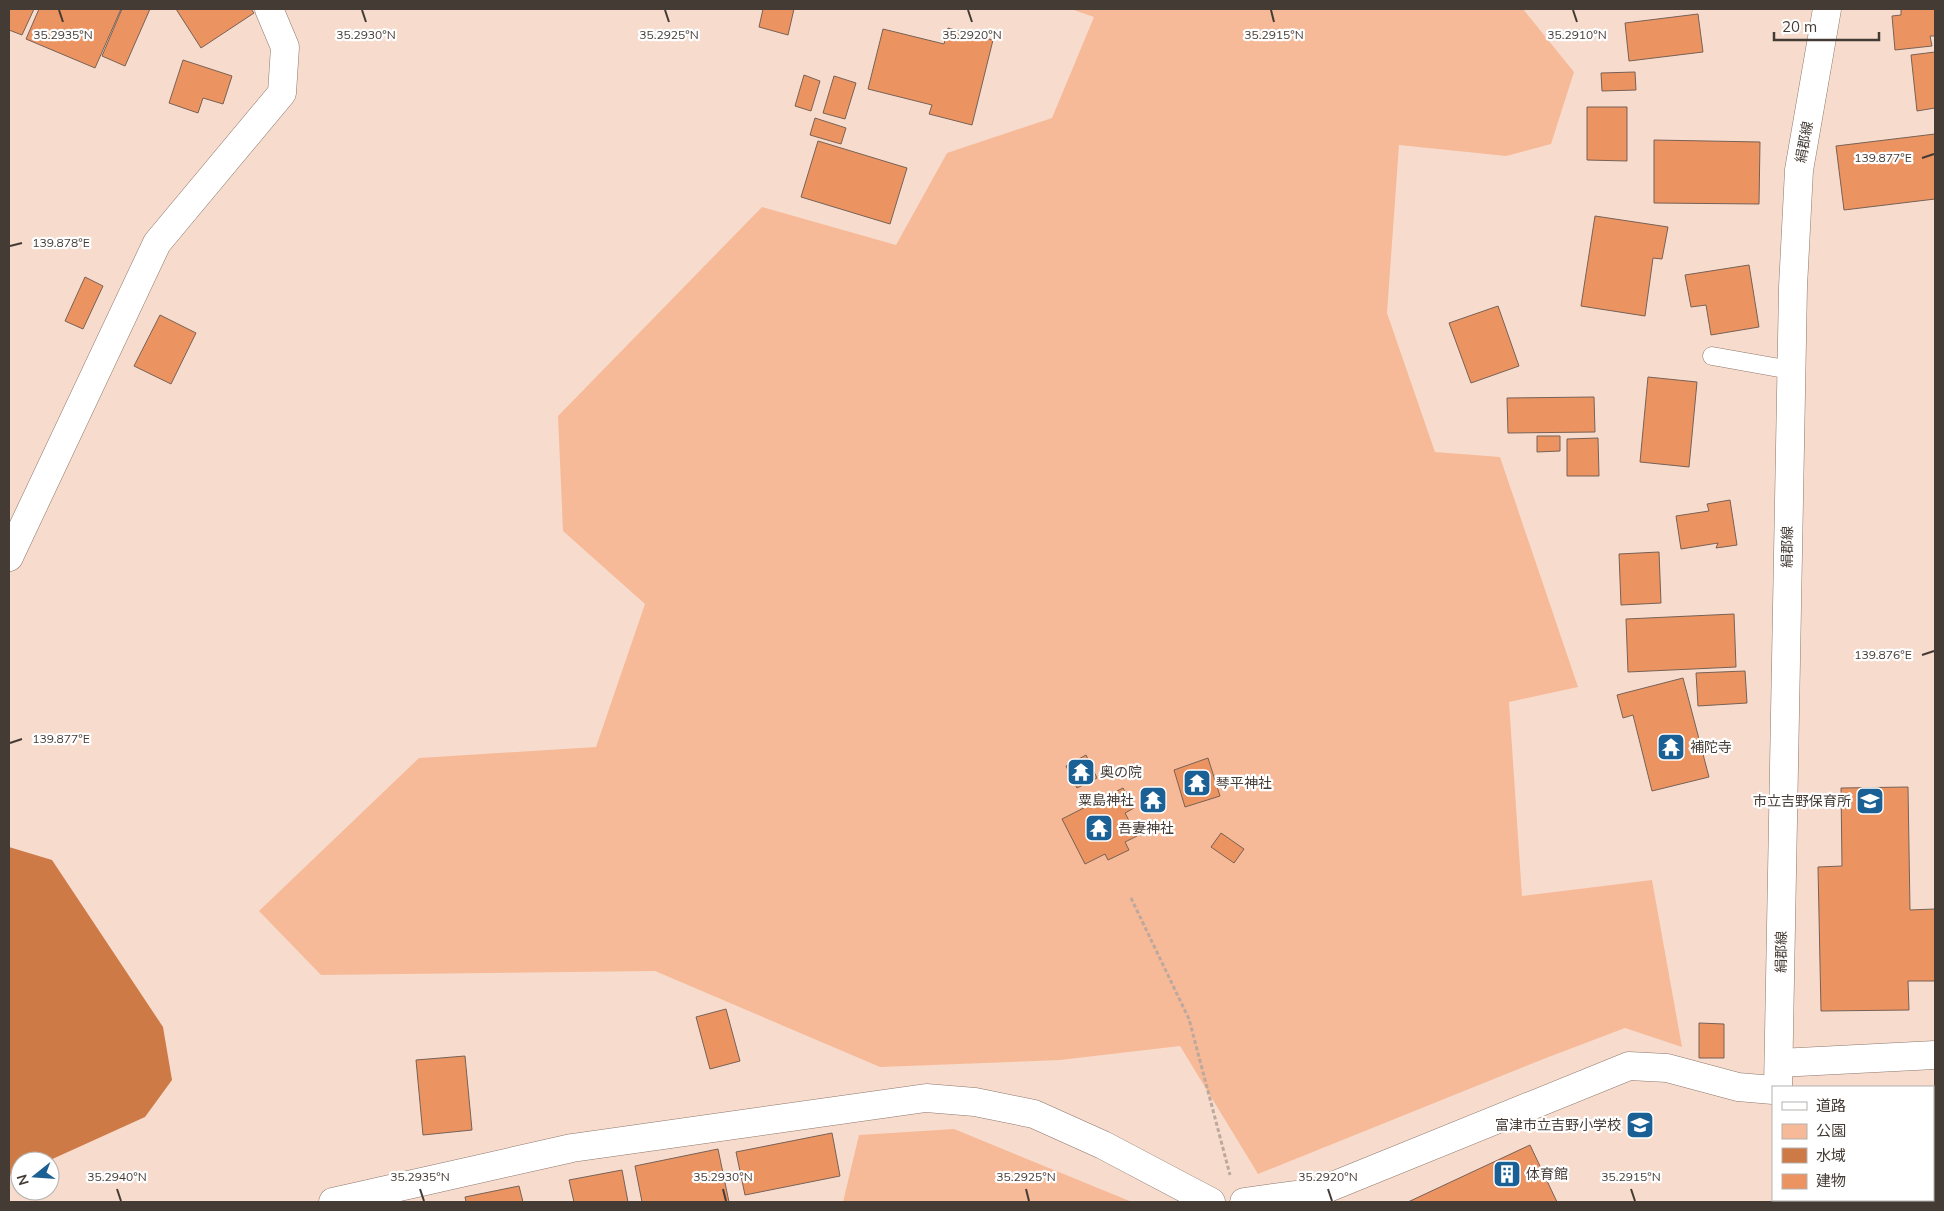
<svg xmlns="http://www.w3.org/2000/svg" width="1944" height="1211" viewBox="0 0 1944 1211" font-family="Mulish,'Noto Sans JP',sans-serif">
  <style>
    .green { fill: #f6ba98 }
    .water { fill: #ce7a47 }
    .building { fill: #eb9461; stroke: #786155 }
    .lines { fill: none; stroke-linecap: round; stroke-linejoin: round }
    .lane-casing { stroke: #8d7669; stroke-width: 19 }
    .street-casing { stroke: #8d7669; stroke-width: 29 }
    .secondary-casing { stroke: #8d7669; stroke-width: 29 }
    .path { stroke: #bea89d; stroke-width: 3; stroke-dasharray: 4 2.5; stroke-linecap: butt }
    .lane { stroke: #fff; stroke-width: 18 }
    .street { stroke: #fff; stroke-width: 28 }
    .secondary { stroke: #fff; stroke-width: 28 }
    .ticks { fill: none; stroke: #453b35; stroke-width: 2 }
    .labels { text-anchor: middle; stroke-width: 4.5; stroke-linejoin: round; paint-order: stroke }
    .street-label { font-size: 14px; fill: #453b35; stroke: #fff }
    .poi-label { font-size: 14px; fill: #453b35; stroke: #fff; text-anchor: start }
    .ticks-label { font-size: 12px; text-anchor: middle; fill: #453b35; stroke: #fff; stroke-width: 4.5; stroke-linejoin: round; paint-order: stroke }
  </style>
  <rect width="100%" height="100%" fill="#f7dcce"/>
  <g class="green">
    <polygon points="1071,9 1523,9 1574,72 1551,144 1506,156 1399,145 1387,313 1435,452 1500,457 1578,687 1509,702 1522,896 1652,880 1682,1047 1625,1028 1546,1058 1258,1174 1180,1046 1060,1060 880,1067 655,971 321,975 259,911 419,758 596,747 645,604 563,531 558,416 762,207 896,245 947,153 1052,118 1094,17"/>
    <polygon points="954,1129 1132,1202 843,1202 859,1135"/>
  </g>
  <polygon class="water" points="9,847 52,860 163,1027 172,1080 145,1117 48,1161 20,1161 20,1172 9,1176"/>
  <g class="building">
    <polygon points="9,9 34,9 22,35 9,30"/>
    <polygon points="39,9 121,9 95,68 26,39"/>
    <polygon points="122,9 150,9 125,66 102,56"/>
    <polygon points="176,9 251,9 254,13 201,48"/>
    <polygon points="763,9 794,9 788,35 759,27"/>
    <polygon points="1901,9 1935,9 1935,36 1930,36 1932,46 1895,50 1892,16 1901,15"/>
    <polygon points="1698,14 1703,52 1629,61 1625,23"/>
    <polygon points="948,28 993,40 972,125 929,114 932,105 868,89 883,29 944,44"/>
    <polygon points="1935,52 1935,108 1917,111 1911,55"/>
    <polygon points="183,60 232,76 223,104 203,98 198,113 169,103"/>
    <polygon points="1635,72 1636,90 1602,91 1601,73"/>
    <polygon points="804,75 820,81 811,111 795,106"/>
    <polygon points="834,76 856,83 845,119 823,113"/>
    <polygon points="1587,107 1627,107 1627,161 1587,160"/>
    <polygon points="815,118 846,128 841,144 810,135"/>
    <polygon points="1935,134 1935,199 1844,210 1836,146"/>
    <polygon points="1654,140 1760,142 1759,204 1654,203"/>
    <polygon points="818,141 907,168 890,224 801,197"/>
    <polygon points="1595,216 1668,227 1662,259 1653,258 1645,316 1581,306"/>
    <polygon points="1749,265 1759,327 1711,335 1706,305 1691,307 1685,275"/>
    <polygon points="85,277 103,286 83,329 65,321"/>
    <polygon points="1498,306 1519,366 1471,383 1449,323"/>
    <polygon points="160,315 196,333 171,384 134,366"/>
    <polygon points="1648,377 1697,382 1689,467 1640,462"/>
    <polygon points="1594,397 1595,432 1508,433 1507,398"/>
    <polygon points="1537,436 1560,436 1560,451 1537,452"/>
    <polygon points="1598,438 1599,476 1567,476 1567,439"/>
    <polygon points="1730,500 1737,545 1716,548 1718,543 1681,549 1676,516 1709,511 1707,504"/>
    <polygon points="1659,552 1661,603 1621,605 1619,554"/>
    <polygon points="1734,614 1736,667 1628,672 1626,619"/>
    <polygon points="1745,671 1747,703 1698,706 1696,673"/>
    <polygon points="1683,678 1709,777 1652,791 1633,715 1623,718 1617,695"/>
    <polygon points="1086,755 1097,778 1077,788 1066,766"/>
    <polygon points="1208,758 1220,796 1185,807 1174,770"/>
    <polygon points="1908,787 1910,910 1935,909 1935,981 1908,981 1909,1010 1821,1011 1818,867 1842,866 1841,788"/>
    <polygon points="1123,788 1134,808 1125,813 1137,836 1125,842 1129,850 1108,860 1105,854 1085,864 1062,819"/>
    <polygon points="1160,790 1165,804 1145,811 1140,797"/>
    <polygon points="1221,833 1244,849 1234,863 1211,847"/>
    <polygon points="726,1009 740,1061 710,1069 696,1017"/>
    <polygon points="1699,1023 1724,1024 1724,1058 1699,1058"/>
    <polygon points="465,1056 472,1130 423,1135 416,1060"/>
    <polygon points="832,1133 840,1176 745,1195 736,1152"/>
    <polygon points="1530,1145 1557,1202 1408,1202"/>
    <polygon points="718,1149 729,1202 642,1202 635,1166"/>
    <polygon points="622,1170 628,1202 574,1202 569,1180"/>
    <polygon points="519,1186 523,1202 466,1202 465,1197"/>
  </g>
  <g class="lines">
    <defs>
      <polyline id="lane" points="1712,356 1791,370"/>
      <g id="street">
        <polyline points="9,557 157,243 282,93 285,47 269,9"/>
        <polyline points="1779,1063 1935,1055"/>
        <polyline points="333,1202 572,1148 926,1098 975,1102 1034,1114 1103,1145 1211,1202"/>
        <polyline points="1244,1202 1318,1192 1629,1066 1667,1068 1738,1087 1773,1090"/>
      </g>
      <g id="secondary">
        <polyline points="1778,1087 1793,287 1799,170 1827,9"/>
        <polyline points="1798,1200 1799,1202"/>
      </g>
    </defs>
    <use href="#lane" class="lane-casing"/>
    <use href="#street" class="street-casing"/>
    <use href="#secondary" class="secondary-casing"/>
    <polyline class="path" points="1131,898 1189,1019 1230,1175"/>
    <use href="#lane" class="lane"/>
    <use href="#street" class="street"/>
    <use href="#secondary" class="secondary"/>
  </g>
  <path class="ticks" d="M 59,10 L 63,22M 362,10 L 366,22M 665,10 L 669,22M 968,10 L 972,22M 1271,10 L 1274,22M 1573,10 L 1577,22M 1922,158 L 1934,154M 10,246 L 22,243M 1922,655 L 1934,651M 10,743 L 22,739M 117,1189 L 121,1201M 420,1189 L 424,1201M 723,1189 L 726,1201M 1026,1189 L 1029,1201M 1328,1189 L 1332,1201M 1631,1189 L 1635,1201"/>
  <defs>
    <symbol id="temple-square" viewBox="-11 -11 22 22"><rect x="-9" y="-9" width="18" height="18" rx="4" fill="#1b6095" stroke="#fff"/><path d="M0-6L5-2H3V0L6.5 2.5H4V6H1.5V3h-3V6H-4V2.5H-6.5L-3 0V-2H-5Z" fill="#fff"/></symbol>
    <symbol id="school-square" viewBox="-11 -11 22 22"><rect x="-9" y="-9" width="18" height="18" rx="4" fill="#1b6095" stroke="#fff"/><path d="M0-5L7-2L0 1L-7-2ZM-4 1L0 2.5L4 1V4Q0 6-4 4Z" fill="#fff"/></symbol>
    <symbol id="building-square" viewBox="-11 -11 22 22"><rect x="-9" y="-9" width="18" height="18" rx="4" fill="#1b6095" stroke="#fff"/><path d="M-4-6H4V6H1V3H-1V6H-4ZM-2.5-4.3h1.7v1.8h-1.7ZM.8-4.3h1.7v1.8H.8ZM-2.5-1h1.7V.8h-1.7ZM.8-1h1.7V.8H.8Z" fill="#fff"/></symbol>
  </defs>
  <g fill-rule="evenodd">
    <use href="#temple-square" x="1655" y="731" width="32" height="32"/>
    <use href="#temple-square" x="1065" y="756" width="32" height="32"/>
    <use href="#temple-square" x="1181" y="767" width="32" height="32"/>
    <use href="#temple-square" x="1137" y="784" width="32" height="32"/>
    <use href="#school-square" x="1854" y="785" width="32" height="32"/>
    <use href="#temple-square" x="1083" y="812" width="32" height="32"/>
    <use href="#school-square" x="1624" y="1109" width="32" height="32"/>
    <use href="#building-square" x="1491" y="1158" width="32" height="32"/>
  </g>
  <g class="labels">
    <g class="street-label">
      <text transform="translate(1804 142) rotate(-80)" y="5">絹郡線</text>
      <text transform="translate(1787 547) rotate(-89)" y="5">絹郡線</text>
      <text transform="translate(1781 952) rotate(-89)" y="5">絹郡線</text>
    </g>
    <g class="poi-label">
      <text x="1690" y="752">補陀寺</text>
      <text x="1100" y="777">奥の院</text>
      <text x="1216" y="788">琴平神社</text>
      <text x="1134" y="805" text-anchor="end">粟島神社</text>
      <text x="1851" y="806" text-anchor="end">市立吉野保育所</text>
      <text x="1118" y="833">吾妻神社</text>
      <text x="1621" y="1130" text-anchor="end">富津市立吉野小学校</text>
      <text x="1526" y="1179">体育館</text>
    </g>
  </g>
  <g class="ticks-label">
    <text x="63" y="39">35.2935°N</text>
    <text x="366" y="39">35.2930°N</text>
    <text x="669" y="39">35.2925°N</text>
    <text x="972" y="39">35.2920°N</text>
    <text x="1274" y="39">35.2915°N</text>
    <text x="1577" y="39">35.2910°N</text>
    <text x="1883" y="162">139.877°E</text>
    <text x="61" y="247">139.878°E</text>
    <text x="1883" y="659">139.876°E</text>
    <text x="61" y="743">139.877°E</text>
    <text x="117" y="1181">35.2940°N</text>
    <text x="420" y="1181">35.2935°N</text>
    <text x="723" y="1181">35.2930°N</text>
    <text x="1026" y="1181">35.2925°N</text>
    <text x="1328" y="1181">35.2920°N</text>
    <text x="1631" y="1181">35.2915°N</text>
  </g>
  <rect width="1944" height="1211" fill="none" stroke="#453b35" stroke-width="20"/>
  <rect x="1772" y="1086" width="162" height="115" fill="#ffffff" stroke="#b5b1ae"/>
  <rect x="1782" y="1102" width="25" height="8" fill="#ffffff" stroke="#b5b1ae"/>
  <text x="1816" y="1111" font-size="15" fill="#453b35">道路</text>
  <rect x="1782" y="1124" width="25" height="15" fill="#f6ba98" stroke="#b5b1ae"/>
  <text x="1816" y="1136" font-size="15" fill="#453b35">公園</text>
  <rect x="1782" y="1148" width="25" height="15" fill="#ce7a47" stroke="#b5b1ae"/>
  <text x="1816" y="1161" font-size="15" fill="#453b35">水域</text>
  <rect x="1782" y="1174" width="25" height="15" fill="#eb9461" stroke="#b5b1ae"/>
  <text x="1816" y="1186" font-size="15" fill="#453b35">建物</text>
  <g transform="translate(35 1176) rotate(253)"><circle r="24" fill="#ffffff" stroke="#b5b1ae"/>
  <path d="M0-4L9 19L0 12L-9 19Z" fill="#1b6095"/>
  <text y="-8" font-size="14" font-weight="bold" text-anchor="middle" fill="#453b35">N</text>
  </g>
  <path d="M1774 32v8h105v-8" fill="none" stroke="#453b35" stroke-width="2.5"/>
  <text x="1782" y="32" font-size="15" fill="#453b35" stroke="#ffffff" stroke-width="4" paint-order="stroke">20 m</text>
</svg>
